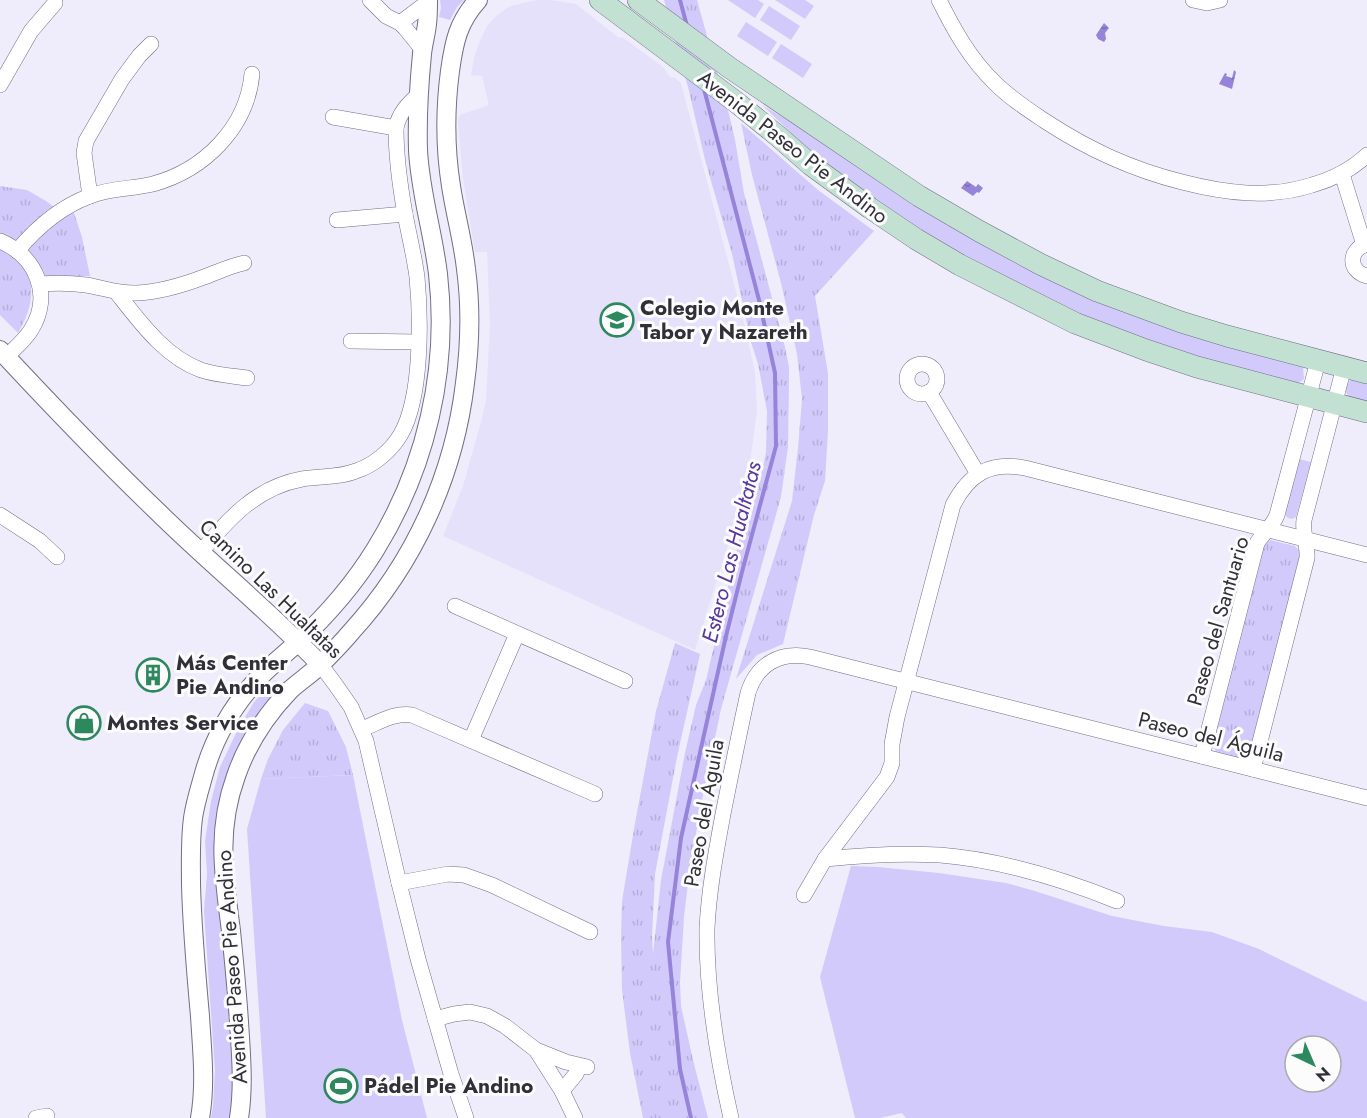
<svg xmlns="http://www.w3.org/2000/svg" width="1367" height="1118" viewBox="0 0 1367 1118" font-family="Jost,sans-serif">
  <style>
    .built { fill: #e5e1fb }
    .grass { fill: #d3cafc; fill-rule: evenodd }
    .park { fill: url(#park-tufts) }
    .water { fill: url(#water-ripples) }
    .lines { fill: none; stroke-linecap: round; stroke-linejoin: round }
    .stream { stroke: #9683da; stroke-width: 4 }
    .minor-casing { stroke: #726e84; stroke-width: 16 }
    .tertiary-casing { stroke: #726e84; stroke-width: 20 }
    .secondary-casing { stroke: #726e84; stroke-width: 22 }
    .minor { stroke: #fff; stroke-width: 15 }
    .tertiary { stroke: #fff; stroke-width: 18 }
    .secondary { stroke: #c2e1d3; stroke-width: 21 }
    .labels { text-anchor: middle; stroke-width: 6; stroke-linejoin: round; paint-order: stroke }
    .street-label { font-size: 21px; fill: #313039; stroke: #fcfcfc }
    .poi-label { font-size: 21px; font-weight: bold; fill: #313039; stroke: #fcfcfc; text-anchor: start }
    .water-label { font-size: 22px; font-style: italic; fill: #57389e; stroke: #fcfcfc }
  </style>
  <defs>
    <pattern id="park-tufts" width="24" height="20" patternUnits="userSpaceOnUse" patternTransform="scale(1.5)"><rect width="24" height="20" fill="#d3cafc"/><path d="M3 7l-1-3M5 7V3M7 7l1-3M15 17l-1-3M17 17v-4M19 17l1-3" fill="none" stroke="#b6aed9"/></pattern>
    <pattern id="water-ripples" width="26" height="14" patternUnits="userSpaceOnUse" patternTransform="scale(1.5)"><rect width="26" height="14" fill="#9683da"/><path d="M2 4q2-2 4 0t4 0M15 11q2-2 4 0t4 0" fill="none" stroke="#7b6cb2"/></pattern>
  </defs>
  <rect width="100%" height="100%" fill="#efecfb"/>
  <polygon class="built" points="537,0 550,0 576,4 619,38 622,37 663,67 670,77 675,78 681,83 742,314 755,372 757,411 751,455 745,491 695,650 443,536 463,486 482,418 486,400 490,325 487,252 475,252 463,179 458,121 460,115 489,105 482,76 471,75 474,58 479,43 487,26 496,16 510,6"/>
  <g class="grass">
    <polygon points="440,0 464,0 457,7 450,20 439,17 441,8"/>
    <polygon points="728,0 758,0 764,4 755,18"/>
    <polygon points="775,0 805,0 814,6 805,19"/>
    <polygon points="769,6 800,26 791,40 760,20"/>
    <polygon points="746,22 777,42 768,56 737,36"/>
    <polygon points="781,44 812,64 803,78 772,58"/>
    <polygon points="762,105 848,155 945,220 1303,367 1304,379 1297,384 1214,365 1085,318 936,242 831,171"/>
    <path d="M 1351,379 L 1367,380 L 1367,405 C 1356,401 1346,399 1345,387 Z"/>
    <polygon points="1299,459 1311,462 1296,517 1292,519 1288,518 1285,515"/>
    <polygon points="275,680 281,685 261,708 245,733 230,764 221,790 216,822 214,853 216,890 227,945 236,1053 233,1118 211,1118 213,1106 215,1071 204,911 207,874 205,841 211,801 220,767 238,729 254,702"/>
    <polygon points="353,775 402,1020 427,1118 266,1118 247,829 261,779"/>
    <path d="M 851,866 L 878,867 L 939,873 L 1006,883 L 1035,891 L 1112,916 L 1164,926 L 1212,932 L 1259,949 L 1367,1002 L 1367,1118 L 906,1118 L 902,1113 L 880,1118 L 855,1118 L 820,977 ZM 1295,1046 L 1331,1046 L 1331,1082 L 1295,1082 Z"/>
  </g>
  <g class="park">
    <polygon points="664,0 697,0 730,118 735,140 744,193 785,347 789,367 789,384 788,447 781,497 721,709 701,805 690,867 684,917 680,982 681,1006 693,1060 708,1118 643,1118 630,1053 622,990 621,938 622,901 635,823 656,711 675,643 700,654 677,757 655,874 652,937 653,954 661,880 685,753 696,705 706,680 739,540 763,467 766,452 767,411 758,364 751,342 732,254 705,160 688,87"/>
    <polygon points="741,123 818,190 874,231 815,296 828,373 828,431 825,481 814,515 783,644 757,655 736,679 792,501 798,448 802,399 797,354 781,283 752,175"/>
    <path d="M 0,186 L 27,190 L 46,201 L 65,215 L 73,210 L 82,237 L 90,276 L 52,276 L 31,286 C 32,305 27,317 18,333 L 0,315 Z"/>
    <polygon points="1270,540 1295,546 1303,555 1251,756 1242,760 1216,752 1212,743 1261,547"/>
    <polygon points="305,703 328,711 346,747 353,775 261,779 268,759 283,730"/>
  </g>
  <g class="water">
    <polygon points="1104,23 1109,28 1105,33 1106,39 1104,42 1098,39 1096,35"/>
    <polygon points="1234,70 1236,72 1232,89 1219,84 1225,73 1227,74 1226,76 1232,78"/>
    <polygon points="967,181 976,187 978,184 983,188 979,193 977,192 973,196 961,188"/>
  </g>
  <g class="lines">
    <g class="stream">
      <polyline points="680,0 687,26"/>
      <polyline points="691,1118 680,1069 668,942 681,838 726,636 743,568 776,446 775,373 759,300 704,89"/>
    </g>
    <defs>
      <g id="minor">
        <polyline points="370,0 386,16 400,23 405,28 422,49"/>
        <path d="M 939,0 C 954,30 970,59 995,83 C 1010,98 1027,109 1045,121 C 1089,150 1131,169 1182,182 C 1225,193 1268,199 1312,185 C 1333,179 1351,170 1367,155"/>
        <polyline points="1193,0 1207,3 1220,0"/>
        <polyline points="400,23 428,2"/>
        <polyline points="0,85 31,31 55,3"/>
        <polyline points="333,117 396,128"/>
        <polyline points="1342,174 1364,245"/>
        <polyline points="90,196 84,153 86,141 122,79 139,56 151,44"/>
        <polyline points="337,220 405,214"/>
        <path d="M 0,241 C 36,256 53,295 31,330 C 25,340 15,348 6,357"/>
        <path d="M 1367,244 C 1348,250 1348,271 1367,276"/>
        <path d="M 17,251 C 37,227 60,207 90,196 C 110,188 132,189 153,184 C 204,170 247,128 252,74"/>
        <path d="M 40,284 C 55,283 71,283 86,285 C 104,288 119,294 137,293 C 159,292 183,285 204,277 C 218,272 230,266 244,263"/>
        <path d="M 117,293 C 140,322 165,357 201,370 C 216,375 232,376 247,378"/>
        <polyline points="351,341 418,342"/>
        <circle cx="922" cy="379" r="15"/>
        <polyline points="929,392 978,474"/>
        <polyline points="0,515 40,541 57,557"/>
        <path d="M 201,552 C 228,519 257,487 302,479 C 320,476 339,478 356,471 C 374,465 391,451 401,434 C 422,397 421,319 417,277 C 414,255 409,235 405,214 C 400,186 396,156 396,128 C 399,113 408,104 419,94"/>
        <polyline points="455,606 625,681"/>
        <polyline points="320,664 335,684 351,707 366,741 399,883 418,959 451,1074 466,1118"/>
        <path d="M 362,729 C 378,723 394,712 412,715 L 595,794"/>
        <polyline points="471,740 517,634"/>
        <path d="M 1202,756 L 1257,543 C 1263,533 1273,526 1277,515 L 1318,361"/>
        <path d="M 1253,769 L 1307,558 C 1308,545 1302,533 1304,520 L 1344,367"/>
        <path d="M 825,859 C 863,855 902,853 940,855 C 1002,860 1060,878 1117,901"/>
        <polyline points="399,883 448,874 464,875 492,885 590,932"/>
        <path d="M 804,895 L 825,859 L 887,777 L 892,763 L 892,744 L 897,717 L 953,505 C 969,474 990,461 1025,468 L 1367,555"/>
        <polyline points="435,1019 454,1014 470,1012 487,1016 505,1026 536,1050 562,1091 575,1118"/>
        <polyline points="536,1050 566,1062 587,1067"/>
        <polyline points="562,1091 576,1074 579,1066"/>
        <polyline points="36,1118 47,1116"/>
        <path d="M 731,1118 C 717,1056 706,992 707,928 C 709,889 716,852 723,814 C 731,774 739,734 748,693 C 757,664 780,651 810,657 L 1367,798"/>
      </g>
      <g id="tertiary">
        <path d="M 0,350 C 52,406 105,461 160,514 C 212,565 269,611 320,664"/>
        <path d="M 200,1118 C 206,1084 202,1050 200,1016 C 196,972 192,928 191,884 C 191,862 190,840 193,818 C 195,804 199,791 203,777 C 212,743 230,710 254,683 C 267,668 283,656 298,642 C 327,615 354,584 375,550 C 426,468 449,370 438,274 C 433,232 420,192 418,150 C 417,118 419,85 422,54 C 423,44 426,34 427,24 C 428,16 428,8 428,0"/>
        <path d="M 239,1118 C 244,1086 241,1054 239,1022 C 237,991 234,961 231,931 C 224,876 216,831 236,776 C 247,744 266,715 290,690 C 299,682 309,675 318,667 C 329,656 341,644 351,632 C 414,563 454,476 465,383 C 470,346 471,306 466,269 C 463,241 455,213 451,186 C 445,148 445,109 450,71 C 454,42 458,22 478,0"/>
      </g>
      <g id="secondary">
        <polyline points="600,0 736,102 779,137 811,165 870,208 916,239 960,265 1075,323 1146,350 1197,367 1367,412"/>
        <polyline points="638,0 730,68 919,196 979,231 1040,264 1097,291 1181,322 1227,336 1367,373"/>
      </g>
    </defs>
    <use href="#minor" class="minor-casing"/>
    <use href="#tertiary" class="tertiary-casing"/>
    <use href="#secondary" class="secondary-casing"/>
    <use href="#minor" class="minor"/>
    <use href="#tertiary" class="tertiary"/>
    <use href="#secondary" class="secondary"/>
  </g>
  <defs>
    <symbol id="school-ring" viewBox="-11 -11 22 22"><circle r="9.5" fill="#fcfcfc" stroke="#2d885e" stroke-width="1.5"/><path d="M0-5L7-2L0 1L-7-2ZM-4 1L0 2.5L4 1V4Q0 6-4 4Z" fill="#2d885e"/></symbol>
    <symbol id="building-ring" viewBox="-11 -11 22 22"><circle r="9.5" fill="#fcfcfc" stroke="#2d885e" stroke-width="1.5"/><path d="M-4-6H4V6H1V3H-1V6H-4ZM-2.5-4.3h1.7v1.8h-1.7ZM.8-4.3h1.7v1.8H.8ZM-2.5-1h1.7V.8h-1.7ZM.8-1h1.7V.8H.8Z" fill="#2d885e"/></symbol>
    <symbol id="shop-ring" viewBox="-11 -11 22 22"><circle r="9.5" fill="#fcfcfc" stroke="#2d885e" stroke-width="1.5"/><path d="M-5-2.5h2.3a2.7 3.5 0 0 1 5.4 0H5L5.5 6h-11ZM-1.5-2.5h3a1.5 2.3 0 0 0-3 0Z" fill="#2d885e"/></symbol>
    <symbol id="stadium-ring" viewBox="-11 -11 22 22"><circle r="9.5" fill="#fcfcfc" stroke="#2d885e" stroke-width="1.5"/><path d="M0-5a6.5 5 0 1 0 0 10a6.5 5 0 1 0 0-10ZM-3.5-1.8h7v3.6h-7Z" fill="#2d885e"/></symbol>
  </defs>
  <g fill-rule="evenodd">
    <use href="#school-ring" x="598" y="301" width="38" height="38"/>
    <use href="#building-ring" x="134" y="656" width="38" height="38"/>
    <use href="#shop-ring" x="65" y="704" width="38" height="38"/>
    <use href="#stadium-ring" x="322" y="1067" width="38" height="38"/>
  </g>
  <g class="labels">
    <g class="street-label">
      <text transform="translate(793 147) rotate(38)" y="7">Avenida Paseo Pie Andino</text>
      <text transform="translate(271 589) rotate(44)" y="7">Camino Las Hualtatas</text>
      <text transform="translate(1218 621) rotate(-74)" y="7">Paseo del Santuario</text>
      <text transform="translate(1211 737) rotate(14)" y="7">Paseo del Águila</text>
      <text transform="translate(704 813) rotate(-80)" y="7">Paseo del Águila</text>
      <text transform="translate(232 967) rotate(-94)" y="7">Avenida Paseo Pie Andino</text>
    </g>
    <g class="poi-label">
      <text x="640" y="315">Colegio Monte<tspan x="640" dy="24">Tabor y Nazareth</tspan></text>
      <text x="176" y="670">Más Center<tspan x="176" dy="24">Pie Andino</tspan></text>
      <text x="107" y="730">Montes Service</text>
      <text x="364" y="1093">Pádel Pie Andino</text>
    </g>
    <g class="water-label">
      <text transform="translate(731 552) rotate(-76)" y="8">Estero Las Hualtatas</text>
    </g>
  </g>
  <g transform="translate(1313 1064) rotate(136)"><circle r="28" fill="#fcfcfc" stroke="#abaaae" stroke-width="1.5"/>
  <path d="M0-4.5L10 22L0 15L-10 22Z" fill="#2d885e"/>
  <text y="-9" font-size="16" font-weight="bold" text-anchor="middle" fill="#313039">N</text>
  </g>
</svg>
